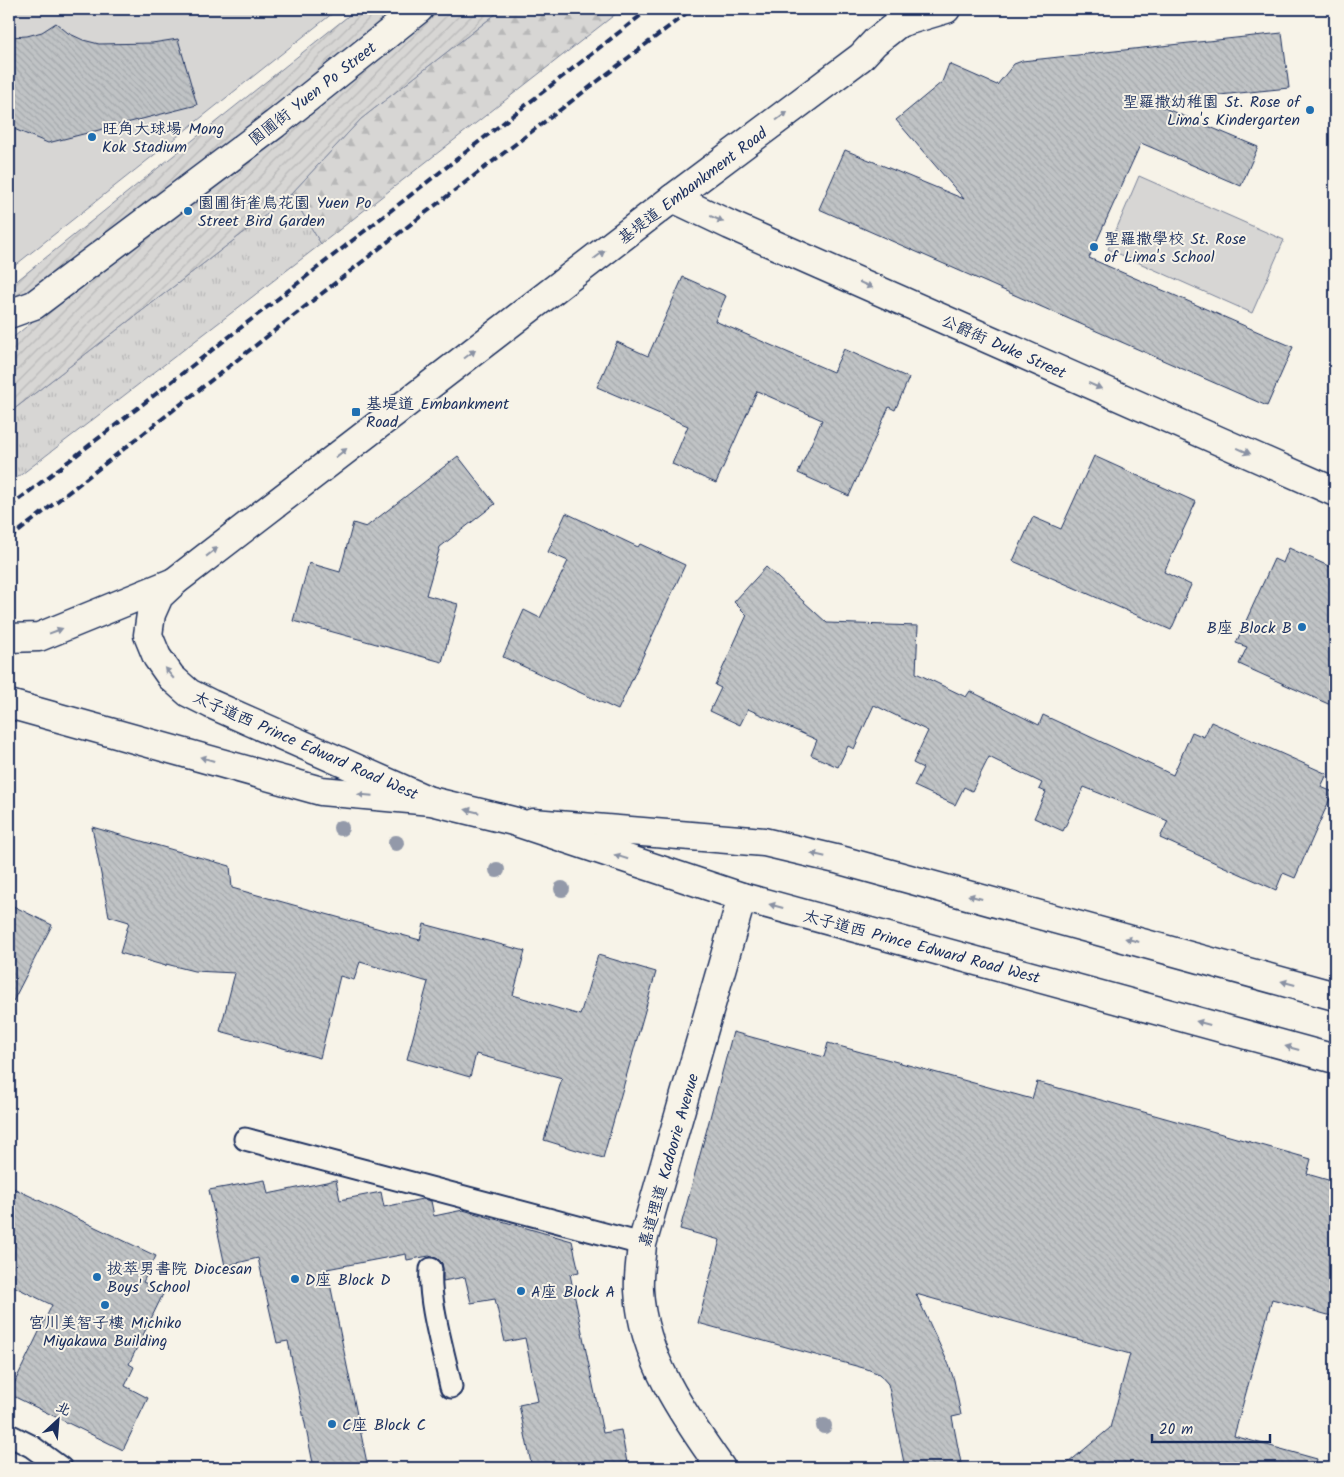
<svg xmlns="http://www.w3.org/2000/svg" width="1344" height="1477" viewBox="0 0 1344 1477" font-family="Kalam,'LXGW WenKai TC',sans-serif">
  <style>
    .grass { fill: url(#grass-tufts); stroke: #798299 }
    .forest { fill: url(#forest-firs); stroke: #798299 }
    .park { fill: #d7d6d4; stroke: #798299 }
    .garden { fill: url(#garden-furrows); stroke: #798299 }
    .building { fill: url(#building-back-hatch); stroke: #1b2f5e }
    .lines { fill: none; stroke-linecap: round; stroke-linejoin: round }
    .service-casing { stroke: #1b2f5e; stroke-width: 25 }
    .pedestrian-casing { stroke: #1b2f5e; stroke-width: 31 }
    .minor-casing { stroke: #1b2f5e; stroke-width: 31 }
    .tertiary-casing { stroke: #1b2f5e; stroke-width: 31 }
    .secondary-casing { stroke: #1b2f5e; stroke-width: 31 }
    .primary-casing { stroke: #1b2f5e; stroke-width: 31 }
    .service { stroke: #f7f3e8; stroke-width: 21 }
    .pedestrian { stroke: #f7f3e8; stroke-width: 28 }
    .minor { stroke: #f7f3e8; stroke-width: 28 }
    .tertiary { stroke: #f7f3e8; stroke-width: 28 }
    .secondary { stroke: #f7f3e8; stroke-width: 28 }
    .primary { stroke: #f7f3e8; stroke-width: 28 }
    .rail { stroke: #1b2f5e; stroke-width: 4; stroke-dasharray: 8 4; stroke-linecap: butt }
    .tree { fill: #9399a9 }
    .oneway { fill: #8991a3 }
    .poi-dot { fill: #1f6fb2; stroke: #f7f3e8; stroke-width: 2 }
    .labels { text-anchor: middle; stroke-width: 4; stroke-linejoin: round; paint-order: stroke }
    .street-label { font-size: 16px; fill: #1b2f5e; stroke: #f7f3e8 }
    .poi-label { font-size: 16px; fill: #1b2f5e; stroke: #f7f3e8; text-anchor: start }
  </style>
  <defs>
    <pattern id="grass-tufts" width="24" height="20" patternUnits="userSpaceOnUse" patternTransform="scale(1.25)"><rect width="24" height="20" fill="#d7d6d4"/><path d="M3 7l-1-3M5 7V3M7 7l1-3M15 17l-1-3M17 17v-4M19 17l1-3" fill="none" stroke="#b8b8b8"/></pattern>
    <pattern id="forest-firs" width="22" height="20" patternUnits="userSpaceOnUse" patternTransform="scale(1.25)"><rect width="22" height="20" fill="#d7d6d4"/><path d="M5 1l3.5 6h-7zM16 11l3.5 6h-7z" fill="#b8b8b8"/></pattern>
    <pattern id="garden-furrows" width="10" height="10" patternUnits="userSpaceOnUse" patternTransform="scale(1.25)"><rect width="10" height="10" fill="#d7d6d4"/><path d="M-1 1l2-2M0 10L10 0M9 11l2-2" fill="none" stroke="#b8b8b8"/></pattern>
    <pattern id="building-back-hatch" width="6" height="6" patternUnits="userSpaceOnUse" patternTransform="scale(1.25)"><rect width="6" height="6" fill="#c0c3c5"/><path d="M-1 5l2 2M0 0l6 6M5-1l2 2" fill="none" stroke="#a4a8ac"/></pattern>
  </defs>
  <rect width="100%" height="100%" fill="#f7f3e8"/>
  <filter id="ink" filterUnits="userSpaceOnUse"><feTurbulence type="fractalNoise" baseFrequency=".02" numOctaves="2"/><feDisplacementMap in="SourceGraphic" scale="10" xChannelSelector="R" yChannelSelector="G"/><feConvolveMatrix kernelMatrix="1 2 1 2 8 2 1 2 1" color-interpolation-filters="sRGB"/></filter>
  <g filter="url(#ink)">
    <polygon class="grass" points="291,194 321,244 9,484 9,413 251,227"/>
    <polygon class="forest" points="502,9 622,9 321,244 291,194 361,119"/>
    <g class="park">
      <polygon points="9,9 338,9 13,267 9,266"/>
      <polygon points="1139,176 1284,240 1252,313 1108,249"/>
    </g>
    <polygon class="garden" points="357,9 502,9 361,119 291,194 251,227 9,413 9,341 32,322 9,293 9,287"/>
    <g class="building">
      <polygon points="56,23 68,33 83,40 99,44 152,43 178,39 197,105 48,143 9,127 9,37 27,36 42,32"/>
      <polygon points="1282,33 1289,88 1150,102 1258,147 1241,186 1141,143 1089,258 1293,347 1267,406 819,209 845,150 964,199 896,120 942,82 949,64 997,85 1014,64 1022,61"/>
      <polygon points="683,277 726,296 715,321 833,372 844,349 909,378 895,410 889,407 849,496 798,473 822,420 757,391 716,483 672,464 688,426 597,387 617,342 648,356"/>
      <polygon points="458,456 495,504 440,547 426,595 458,604 442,662 293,621 309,563 340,572 353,523 366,527"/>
      <polygon points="1094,456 1196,502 1164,572 1191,585 1171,630 1013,561 1033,517 1061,529"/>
      <polygon points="566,513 638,547 640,544 685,565 618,710 503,657 524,610 540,618 568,561 548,552"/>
      <polygon points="1289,548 1335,569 1335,707 1239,664 1247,647 1236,643 1274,559 1283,563"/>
      <polygon points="766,567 827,623 918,626 916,673 966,697 970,691 1039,725 1043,715 1173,775 1192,732 1204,737 1211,722 1327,774 1321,787 1333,792 1295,878 1283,873 1276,890 1160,838 1168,821 1084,787 1063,831 1034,818 1046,792 1039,789 1042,783 989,757 972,791 964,787 955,805 914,786 923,768 913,763 928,731 874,705 854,749 848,746 838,767 811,755 817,740 748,709 740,725 710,711 721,688 715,685 747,615 734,602"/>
      <polygon points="92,827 230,866 232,888 420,940 424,924 525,951 513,995 580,1015 598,955 656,972 603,1158 544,1140 562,1078 476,1054 470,1077 407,1059 428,982 360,962 354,980 340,976 320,1058 220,1031 235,973 194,971 166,964 166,966 120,953 129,922 109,916"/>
      <polygon points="9,904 52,925 9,1009"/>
      <polygon points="733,1032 824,1057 828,1043 1032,1099 1037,1082 1311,1159 1307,1174 1335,1182 1335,1317 1272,1299 1234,1436 1317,1459 1315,1468 1062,1468 1110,1428 1130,1354 916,1294 949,1365 954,1380 961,1415 952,1417 962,1468 905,1468 890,1392 888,1384 879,1374 867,1369 698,1323 720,1240 680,1229"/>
      <polygon points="265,1180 268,1194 336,1180 340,1200 381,1192 384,1207 422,1199 431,1201 434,1216 463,1210 572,1241 579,1272 570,1274 603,1433 621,1430 628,1468 532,1468 519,1405 538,1401 525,1338 505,1342 495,1299 471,1303 465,1277 443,1281 443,1269 442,1263 438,1259 429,1256 407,1260 406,1254 327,1269 368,1468 314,1468 288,1341 277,1343 258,1258 225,1266 209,1190"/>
      <polygon points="9,1186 156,1256 143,1282 164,1292 129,1364 134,1367 125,1386 148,1398 123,1450 9,1394 52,1305 9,1284"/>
    </g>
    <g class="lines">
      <defs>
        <g id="service">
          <polyline points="245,1139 642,1244"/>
          <path d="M 431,1269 C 428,1302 444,1353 451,1387"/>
          <polyline points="9,1435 31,1446 61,1468"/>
        </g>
        <polyline id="pedestrian" points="9,314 34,305 275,124 419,9"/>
        <g id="minor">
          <polyline points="673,198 730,225 1335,492"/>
          <polyline points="9,638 39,637 174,582"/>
          <path d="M 721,1468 C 684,1416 642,1356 639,1290 C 638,1275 641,1259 642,1244 L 742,897"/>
        </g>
        <polyline id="tertiary" points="533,823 764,842 840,860 1335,996"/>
        <polyline id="secondary" points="425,799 211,704 189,693 171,677 157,657 148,635 151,614 159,596 174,582 673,198 861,57 875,42 899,23 900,9"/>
        <g id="primary">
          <polyline points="899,23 946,9"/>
          <polyline points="9,704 321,791 431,801 513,821 742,897 1335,1059"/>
        </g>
      </defs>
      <use href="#service" class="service-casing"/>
      <use href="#pedestrian" class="pedestrian-casing"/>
      <use href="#minor" class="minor-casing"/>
      <use href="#tertiary" class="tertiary-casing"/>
      <use href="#secondary" class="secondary-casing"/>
      <use href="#primary" class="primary-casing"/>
      <use href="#service" class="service"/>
      <use href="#pedestrian" class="pedestrian"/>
      <use href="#minor" class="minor"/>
      <use href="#tertiary" class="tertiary"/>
      <use href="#secondary" class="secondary"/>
      <use href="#primary" class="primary"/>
      <g class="rail">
        <polyline points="9,507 143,404 649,9"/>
        <polyline points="9,539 390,240 692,9"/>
      </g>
    </g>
    <g class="tree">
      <circle cx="341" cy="828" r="8"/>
      <circle cx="396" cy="843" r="8"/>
      <circle cx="497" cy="870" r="8"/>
      <circle cx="562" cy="889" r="8"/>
      <circle cx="824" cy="1426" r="8"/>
    </g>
    <defs><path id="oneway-solid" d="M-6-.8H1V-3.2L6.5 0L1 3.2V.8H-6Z" transform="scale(1.25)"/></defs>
    <g class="oneway">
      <use href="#oneway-solid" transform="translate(782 116) rotate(-37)"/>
      <use href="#oneway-solid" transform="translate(717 219) rotate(25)"/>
      <use href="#oneway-solid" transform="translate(599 255) rotate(-37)"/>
      <use href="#oneway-solid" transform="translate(866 285) rotate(24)"/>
      <use href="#oneway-solid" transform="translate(470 354) rotate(-37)"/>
      <use href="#oneway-solid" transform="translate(1095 386) rotate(24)"/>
      <use href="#oneway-solid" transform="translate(1244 451) rotate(24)"/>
      <use href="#oneway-solid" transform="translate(341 453) rotate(-38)"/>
      <use href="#oneway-solid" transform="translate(212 552) rotate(-38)"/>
      <use href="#oneway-solid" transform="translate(56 631) rotate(-21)"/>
      <use href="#oneway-solid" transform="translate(169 673) rotate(-130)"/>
      <use href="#oneway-solid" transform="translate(207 759) rotate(-164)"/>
      <use href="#oneway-solid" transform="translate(365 795) rotate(-175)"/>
      <use href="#oneway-solid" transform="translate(472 811) rotate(-167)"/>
      <use href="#oneway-solid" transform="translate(818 855) rotate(-167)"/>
      <use href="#oneway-solid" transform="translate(621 857) rotate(-162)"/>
      <use href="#oneway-solid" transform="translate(975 897) rotate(-165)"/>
      <use href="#oneway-solid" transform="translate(776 906) rotate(-165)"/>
      <use href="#oneway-solid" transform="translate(1132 940) rotate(-165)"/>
      <use href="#oneway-solid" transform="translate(1288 983) rotate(-165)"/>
      <use href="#oneway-solid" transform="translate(1203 1023) rotate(-165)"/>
      <use href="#oneway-solid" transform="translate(1292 1048) rotate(-165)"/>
    </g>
  </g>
  <g class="poi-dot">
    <circle cx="1310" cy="110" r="5"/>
    <circle cx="92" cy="137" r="5"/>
    <circle cx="188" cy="211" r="5"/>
    <circle cx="1094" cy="247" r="5"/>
    <rect x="351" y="407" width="10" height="10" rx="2.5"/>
    <circle cx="1302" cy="627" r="5"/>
    <circle cx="97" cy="1277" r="5"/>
    <circle cx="295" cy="1279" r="5"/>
    <circle cx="521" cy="1291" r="5"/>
    <circle cx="105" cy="1305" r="5"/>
    <circle cx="332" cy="1424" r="5"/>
  </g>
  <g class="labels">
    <g class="street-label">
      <text transform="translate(312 93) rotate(-38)" y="6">園圃街 Yuen Po Street</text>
      <text transform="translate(692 185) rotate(-37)" y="6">基堤道 Embankment Road</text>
      <text transform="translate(1004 346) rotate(24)" y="6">公爵街 Duke Street</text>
      <text transform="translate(306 745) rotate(24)" y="6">太子道西 Prince Edward Road West</text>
      <text transform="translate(922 946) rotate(15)" y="6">太子道西 Prince Edward Road West</text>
      <text transform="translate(668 1160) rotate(-74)" y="6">嘉道理道 Kadoorie Avenue</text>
    </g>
    <g class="poi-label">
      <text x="1300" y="107" text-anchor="end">聖羅撒幼稚園 St. Rose of<tspan x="1300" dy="18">Lima's Kindergarten</tspan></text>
      <text x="102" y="134">旺角大球場 Mong<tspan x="102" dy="18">Kok Stadium</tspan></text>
      <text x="198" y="208">園圃街雀鳥花園 Yuen Po<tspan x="198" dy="18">Street Bird Garden</tspan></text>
      <text x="1104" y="244">聖羅撒學校 St. Rose<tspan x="1104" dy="18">of Lima's School</tspan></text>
      <text x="366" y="409">基堤道 Embankment<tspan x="366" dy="18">Road</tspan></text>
      <text x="1292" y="633" text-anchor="end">B座 Block B</text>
      <text x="107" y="1274">拔萃男書院 Diocesan<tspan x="107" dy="18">Boys' School</tspan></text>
      <text x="305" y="1285">D座 Block D</text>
      <text x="531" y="1297">A座 Block A</text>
      <text x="105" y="1328" text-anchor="middle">宮川美智子樓 Michiko<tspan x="105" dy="18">Miyakawa Building</tspan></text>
      <text x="342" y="1430">C座 Block C</text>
    </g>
  </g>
  <rect width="1344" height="1477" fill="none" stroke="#f7f3e8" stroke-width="30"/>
  <rect x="15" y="15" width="1314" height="1447" fill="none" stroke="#1b2f5e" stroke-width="2" filter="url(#ink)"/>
  <g transform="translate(58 1420) rotate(26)" stroke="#f7f3e8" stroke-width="4" paint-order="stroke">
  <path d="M0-4L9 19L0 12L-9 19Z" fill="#1b2f5e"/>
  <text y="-8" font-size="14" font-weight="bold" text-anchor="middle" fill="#1b2f5e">北</text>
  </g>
  <path d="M1152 1434v8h118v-8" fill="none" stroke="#1b2f5e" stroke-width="2.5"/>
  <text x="1159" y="1434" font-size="15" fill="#1b2f5e" stroke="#f7f3e8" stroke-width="4" paint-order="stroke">20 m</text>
</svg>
